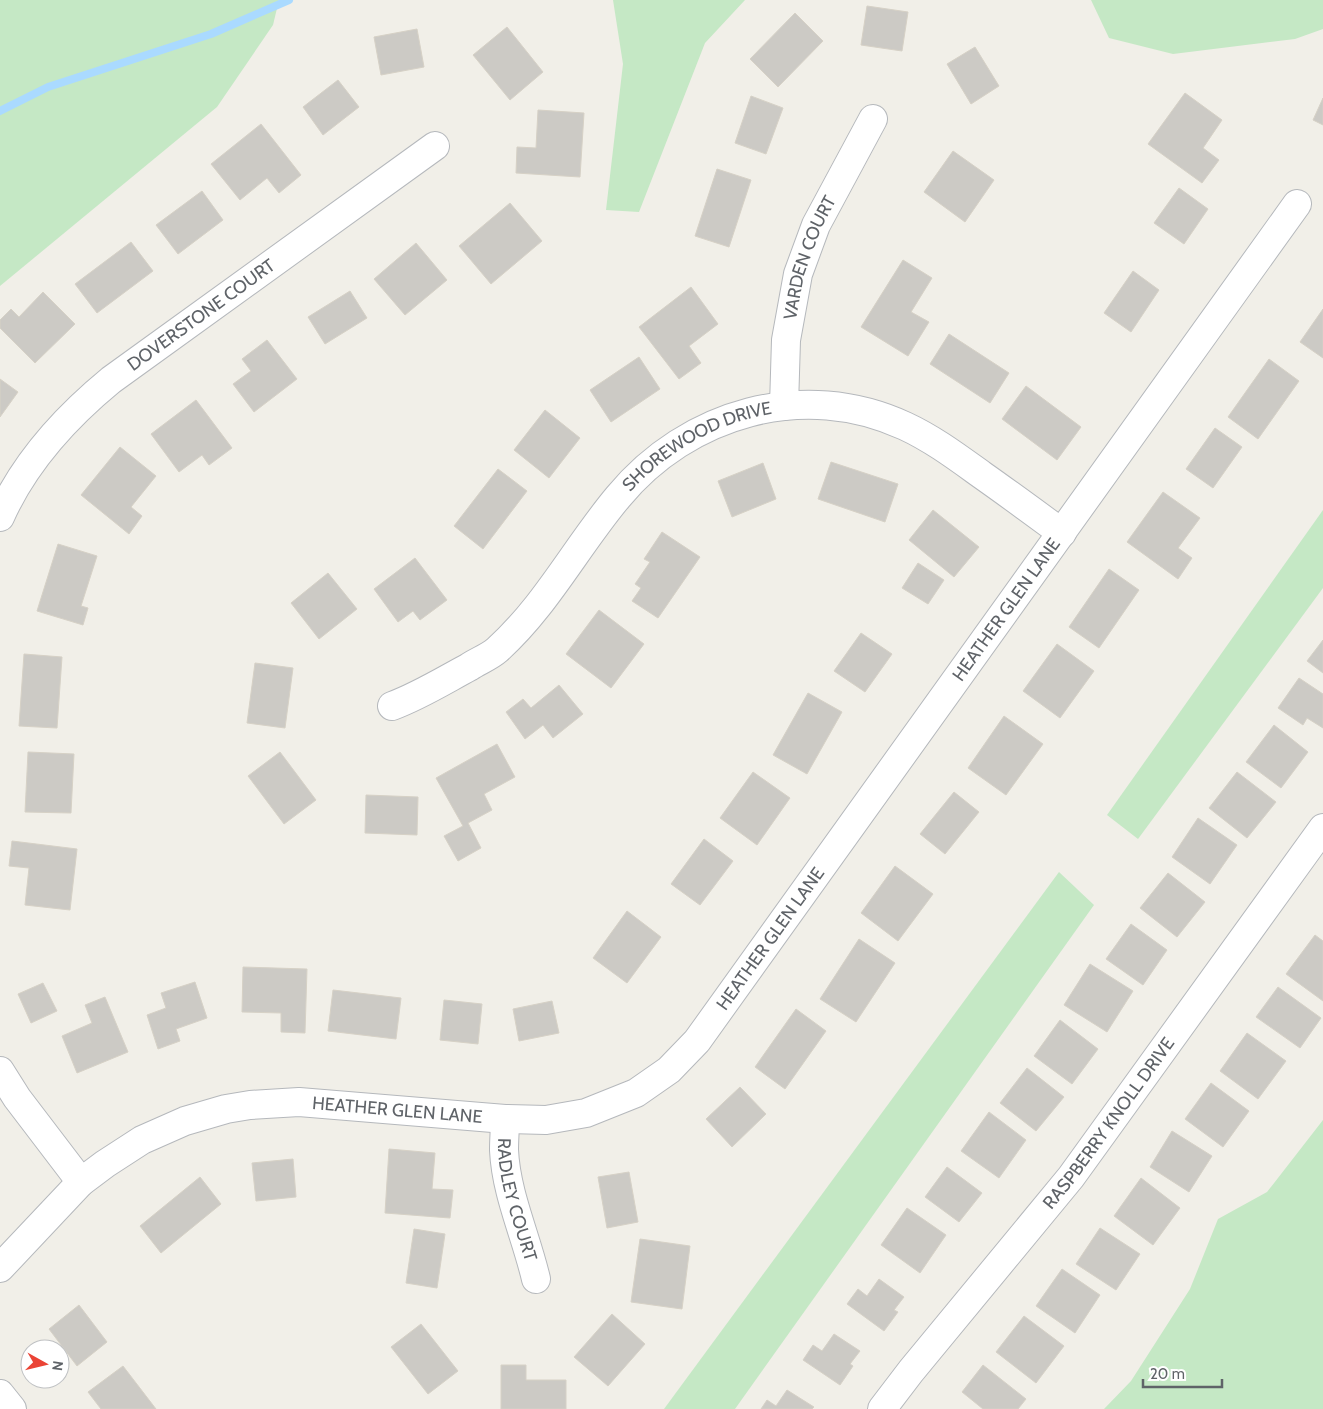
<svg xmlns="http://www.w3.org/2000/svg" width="1323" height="1409" viewBox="0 0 1323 1409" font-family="Cabin,sans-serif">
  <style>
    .green { fill: #c5e8c5 }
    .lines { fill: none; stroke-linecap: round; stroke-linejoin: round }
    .stream { stroke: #aadaff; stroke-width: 8 }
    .building { fill: #cccac5; stroke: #d6d1c6 }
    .minor-casing { stroke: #b5b8bc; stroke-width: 30 }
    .minor { stroke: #fff; stroke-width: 28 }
    .labels { text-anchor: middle; stroke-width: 5; stroke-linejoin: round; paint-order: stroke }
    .street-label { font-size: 18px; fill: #5f6368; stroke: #fff }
  </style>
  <rect width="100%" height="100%" fill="#f1efe8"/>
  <g class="green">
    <polygon points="0,0 279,0 273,25 217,107 0,286"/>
    <polygon points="613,0 745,0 705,43 639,212 606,210 623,64"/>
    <polygon points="1091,0 1323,0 1323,29 1295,39 1173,54 1109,38"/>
    <polygon points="1323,510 1323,588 1138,839 1107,815"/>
    <polygon points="1059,872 1094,905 735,1409 664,1409"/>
    <polygon points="1323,1120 1323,1409 1104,1409 1131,1381 1190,1289 1218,1219 1267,1192"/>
  </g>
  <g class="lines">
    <polyline class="stream" points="0,111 48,87 211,34 289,0"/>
  </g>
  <g class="building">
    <polygon points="867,6 908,12 902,51 861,45"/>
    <polygon points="795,13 823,41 778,87 750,59"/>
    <polygon points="507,27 543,72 510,100 473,55"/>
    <polygon points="417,29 424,67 381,75 374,37"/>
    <polygon points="975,47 999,86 971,104 947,64"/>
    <polygon points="338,80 359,107 323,135 303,107"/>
    <polygon points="1185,93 1222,120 1203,148 1219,160 1202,183 1148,144"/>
    <polygon points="751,96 783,108 766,154 735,143"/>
    <polygon points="1323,98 1323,125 1313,120"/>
    <polygon points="538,110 584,113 580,177 516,173 517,147 536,148"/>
    <polygon points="261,124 301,175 279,193 267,178 240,200 211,164"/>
    <polygon points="953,151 994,180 965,222 924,192"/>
    <polygon points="717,169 751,180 729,247 695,236"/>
    <polygon points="1179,188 1208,209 1184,244 1154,223"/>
    <polygon points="202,191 223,220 178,254 156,225"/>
    <polygon points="510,203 542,241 491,284 459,246"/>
    <polygon points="131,242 153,271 97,313 75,284"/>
    <polygon points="416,243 447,280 405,315 374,279"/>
    <polygon points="903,260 932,278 911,312 929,322 908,356 861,327"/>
    <polygon points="1133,271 1159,290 1131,332 1104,313"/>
    <polygon points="691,287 718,324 689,346 701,363 679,379 639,327"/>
    <polygon points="350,291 367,318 325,344 308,317"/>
    <polygon points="43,292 75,324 35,363 0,328 0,320 11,309 19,317"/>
    <polygon points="1323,309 1323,358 1300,342"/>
    <polygon points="949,334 1009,373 990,403 930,364"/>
    <polygon points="267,340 297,379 254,412 233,384 251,371 242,359"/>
    <polygon points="639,357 660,389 611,422 590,390"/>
    <polygon points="1269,359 1299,381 1258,439 1228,417"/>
    <polygon points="0,379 18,392 0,417"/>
    <polygon points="1026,386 1081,427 1057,460 1002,419"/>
    <polygon points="196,400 232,448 209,465 202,455 179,472 151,434"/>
    <polygon points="545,410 580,438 549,478 514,450"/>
    <polygon points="1215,428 1242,447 1213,488 1186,469"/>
    <polygon points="120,447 156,476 131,507 142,516 129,534 81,495"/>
    <polygon points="831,462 898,484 885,522 818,499"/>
    <polygon points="763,463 776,499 732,517 718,481"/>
    <polygon points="498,469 527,491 483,549 454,526"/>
    <polygon points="1163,492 1200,518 1178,548 1192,558 1178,579 1127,542"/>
    <polygon points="933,510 979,547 954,577 909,540"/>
    <polygon points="662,532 700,557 658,618 632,601 641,588 635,584 650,562 644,559"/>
    <polygon points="58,544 97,556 81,606 88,608 83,625 37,611"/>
    <polygon points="415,558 447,600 420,620 413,611 398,622 374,589"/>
    <polygon points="918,563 944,580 928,604 902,588"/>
    <polygon points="1109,569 1139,590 1099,648 1069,627"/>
    <polygon points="328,573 357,609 319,639 291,603"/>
    <polygon points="599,610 644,644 611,688 566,654"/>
    <polygon points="861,633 892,654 865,692 834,671"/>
    <polygon points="1323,640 1323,673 1307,661"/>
    <polygon points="1057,644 1094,671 1060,718 1023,691"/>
    <polygon points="24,654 62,657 57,728 19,726"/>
    <polygon points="255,663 293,668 285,728 247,723"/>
    <polygon points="1299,678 1323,694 1323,728 1307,718 1303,725 1278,708"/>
    <polygon points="559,685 583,714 553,738 543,725 525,739 506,712 523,699 531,708"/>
    <polygon points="808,693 842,712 807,774 773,755"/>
    <polygon points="1004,716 1043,744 1006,795 968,768"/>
    <polygon points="1274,725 1308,752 1281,788 1246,762"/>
    <polygon points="497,744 515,777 484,794 492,810 468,823 481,848 458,861 444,836 463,826 436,778"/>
    <polygon points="28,752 74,754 71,813 25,812"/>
    <polygon points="280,752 316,800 284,824 248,776"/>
    <polygon points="753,772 790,798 757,845 720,818"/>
    <polygon points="1237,772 1276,802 1247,838 1209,808"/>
    <polygon points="954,792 979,812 945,854 920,834"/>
    <polygon points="366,795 418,797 417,835 365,833"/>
    <polygon points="1198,818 1237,845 1210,884 1172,857"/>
    <polygon points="704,839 733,861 700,905 671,884"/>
    <polygon points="12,841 77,849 70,910 25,905 29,868 9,866"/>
    <polygon points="895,866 933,894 898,941 861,913"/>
    <polygon points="1168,873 1205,902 1177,937 1140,908"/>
    <polygon points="627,911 661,937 627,983 593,958"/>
    <polygon points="1131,924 1167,950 1143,985 1106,959"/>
    <polygon points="1315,935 1323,941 1323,1001 1286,974"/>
    <polygon points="859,939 895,963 856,1022 820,999"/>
    <polygon points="1090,964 1133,991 1107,1032 1064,1005"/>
    <polygon points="243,967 307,969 305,1033 281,1032 281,1013 242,1012"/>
    <polygon points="195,982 207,1018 176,1029 180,1041 158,1049 147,1015 166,1008 161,993"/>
    <polygon points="43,983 57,1011 31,1023 18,994"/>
    <polygon points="1278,987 1321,1018 1300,1048 1256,1017"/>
    <polygon points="333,990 401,998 396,1039 328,1031"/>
    <polygon points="105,997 128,1052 77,1073 62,1036 92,1023 85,1005"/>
    <polygon points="444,1000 482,1004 478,1044 440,1040"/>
    <polygon points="552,1001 559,1033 519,1041 513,1009"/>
    <polygon points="796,1009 826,1031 785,1089 755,1067"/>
    <polygon points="1060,1020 1098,1049 1072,1084 1034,1056"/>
    <polygon points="1247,1033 1286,1061 1258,1099 1220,1071"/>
    <polygon points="1027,1068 1064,1097 1036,1131 1000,1103"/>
    <polygon points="1211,1083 1249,1111 1223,1147 1185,1119"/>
    <polygon points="740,1087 766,1114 732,1147 706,1119"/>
    <polygon points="989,1112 1026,1140 999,1178 961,1151"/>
    <polygon points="1172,1131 1212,1156 1189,1192 1150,1167"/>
    <polygon points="389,1149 435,1153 432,1189 453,1190 450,1218 385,1213"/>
    <polygon points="293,1159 296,1197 256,1201 252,1163"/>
    <polygon points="947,1167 982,1193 959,1222 925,1197"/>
    <polygon points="629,1172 638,1222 607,1228 598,1177"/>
    <polygon points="200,1177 221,1204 161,1253 140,1226"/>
    <polygon points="1141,1178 1180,1208 1153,1245 1114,1216"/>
    <polygon points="907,1208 946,1235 920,1273 881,1245"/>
    <polygon points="1100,1228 1140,1254 1116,1290 1076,1264"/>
    <polygon points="414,1229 445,1234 437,1288 406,1283"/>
    <polygon points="640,1239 690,1246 682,1309 631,1302"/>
    <polygon points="1062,1269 1100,1295 1075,1333 1036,1306"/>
    <polygon points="879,1279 904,1297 894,1310 898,1312 884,1331 847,1304 858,1289 867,1296"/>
    <polygon points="79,1305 107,1342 77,1366 49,1329"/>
    <polygon points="612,1314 645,1344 608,1386 574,1357"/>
    <polygon points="1024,1316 1064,1346 1036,1383 996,1352"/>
    <polygon points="421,1324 458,1371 428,1394 391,1347"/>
    <polygon points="834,1334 860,1351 850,1364 853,1366 840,1385 803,1360 813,1345 822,1351"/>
    <polygon points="501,1365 526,1365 526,1380 566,1380 566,1409 501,1409"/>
    <polygon points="983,1365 1026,1399 1018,1409 983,1409 962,1392"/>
    <polygon points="123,1366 156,1409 101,1409 88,1392"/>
    <polygon points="787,1390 814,1407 812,1409 761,1409 767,1400 776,1406"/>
  </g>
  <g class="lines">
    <defs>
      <g id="minor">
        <path id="s1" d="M 784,406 L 786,340 L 798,274 L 816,225 L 873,119"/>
        <path id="s2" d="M 0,517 C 24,463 66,417 111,380 L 435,146"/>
        <path id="s3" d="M 392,706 C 419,696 443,681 469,667 C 478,661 489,657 497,650 C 546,606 576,547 618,497 C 687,413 804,379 905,426 C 933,439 957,457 982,475 C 1009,494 1036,514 1062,533"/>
        <polyline points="0,1071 17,1098 81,1182"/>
        <path id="s4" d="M 505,1119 C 505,1129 504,1140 504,1150 C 506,1194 526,1236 536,1279"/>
        <path id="s5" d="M 0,1268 L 81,1182 L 105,1164 L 142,1140 L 185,1121 L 226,1109 L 250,1105 L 299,1102 L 505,1119 L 546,1120 L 586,1113 L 636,1093 L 669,1070 L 697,1041 L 1297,204"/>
        <polyline points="0,1394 12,1409"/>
        <path id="s6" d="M 882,1409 L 911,1371 L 1071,1177 L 1323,828"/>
      </g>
    </defs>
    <use href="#minor" class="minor-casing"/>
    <use href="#minor" class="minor"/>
  </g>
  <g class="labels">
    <g class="street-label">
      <text dy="6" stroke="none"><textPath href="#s1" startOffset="152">VARDEN COURT</textPath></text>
      <text dy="6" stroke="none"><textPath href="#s2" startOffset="289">DOVERSTONE COURT</textPath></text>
      <text dy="6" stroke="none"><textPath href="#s3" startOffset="411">SHOREWOOD DRIVE</textPath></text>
      <text dy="6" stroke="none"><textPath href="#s5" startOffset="1309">HEATHER GLEN LANE</textPath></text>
      <text dy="6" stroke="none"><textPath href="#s5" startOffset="904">HEATHER GLEN LANE</textPath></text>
      <text dy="6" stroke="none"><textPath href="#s5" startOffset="454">HEATHER GLEN LANE</textPath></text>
      <text dy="6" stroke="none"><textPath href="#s6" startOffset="365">RASPBERRY KNOLL DRIVE</textPath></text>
      <text dy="6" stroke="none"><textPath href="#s4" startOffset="82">RADLEY COURT</textPath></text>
    </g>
  </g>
  <g transform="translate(45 1364) rotate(98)"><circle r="24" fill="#ffffff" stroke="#bfc1c3"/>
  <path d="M0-4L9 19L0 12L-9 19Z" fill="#ea4335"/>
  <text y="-8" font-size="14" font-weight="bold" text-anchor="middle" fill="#5f6368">N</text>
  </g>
  <path d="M1143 1379v8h79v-8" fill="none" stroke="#5f6368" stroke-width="2.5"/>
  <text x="1150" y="1379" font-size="15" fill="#5f6368" stroke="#ffffff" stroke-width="4" paint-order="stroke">20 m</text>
</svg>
